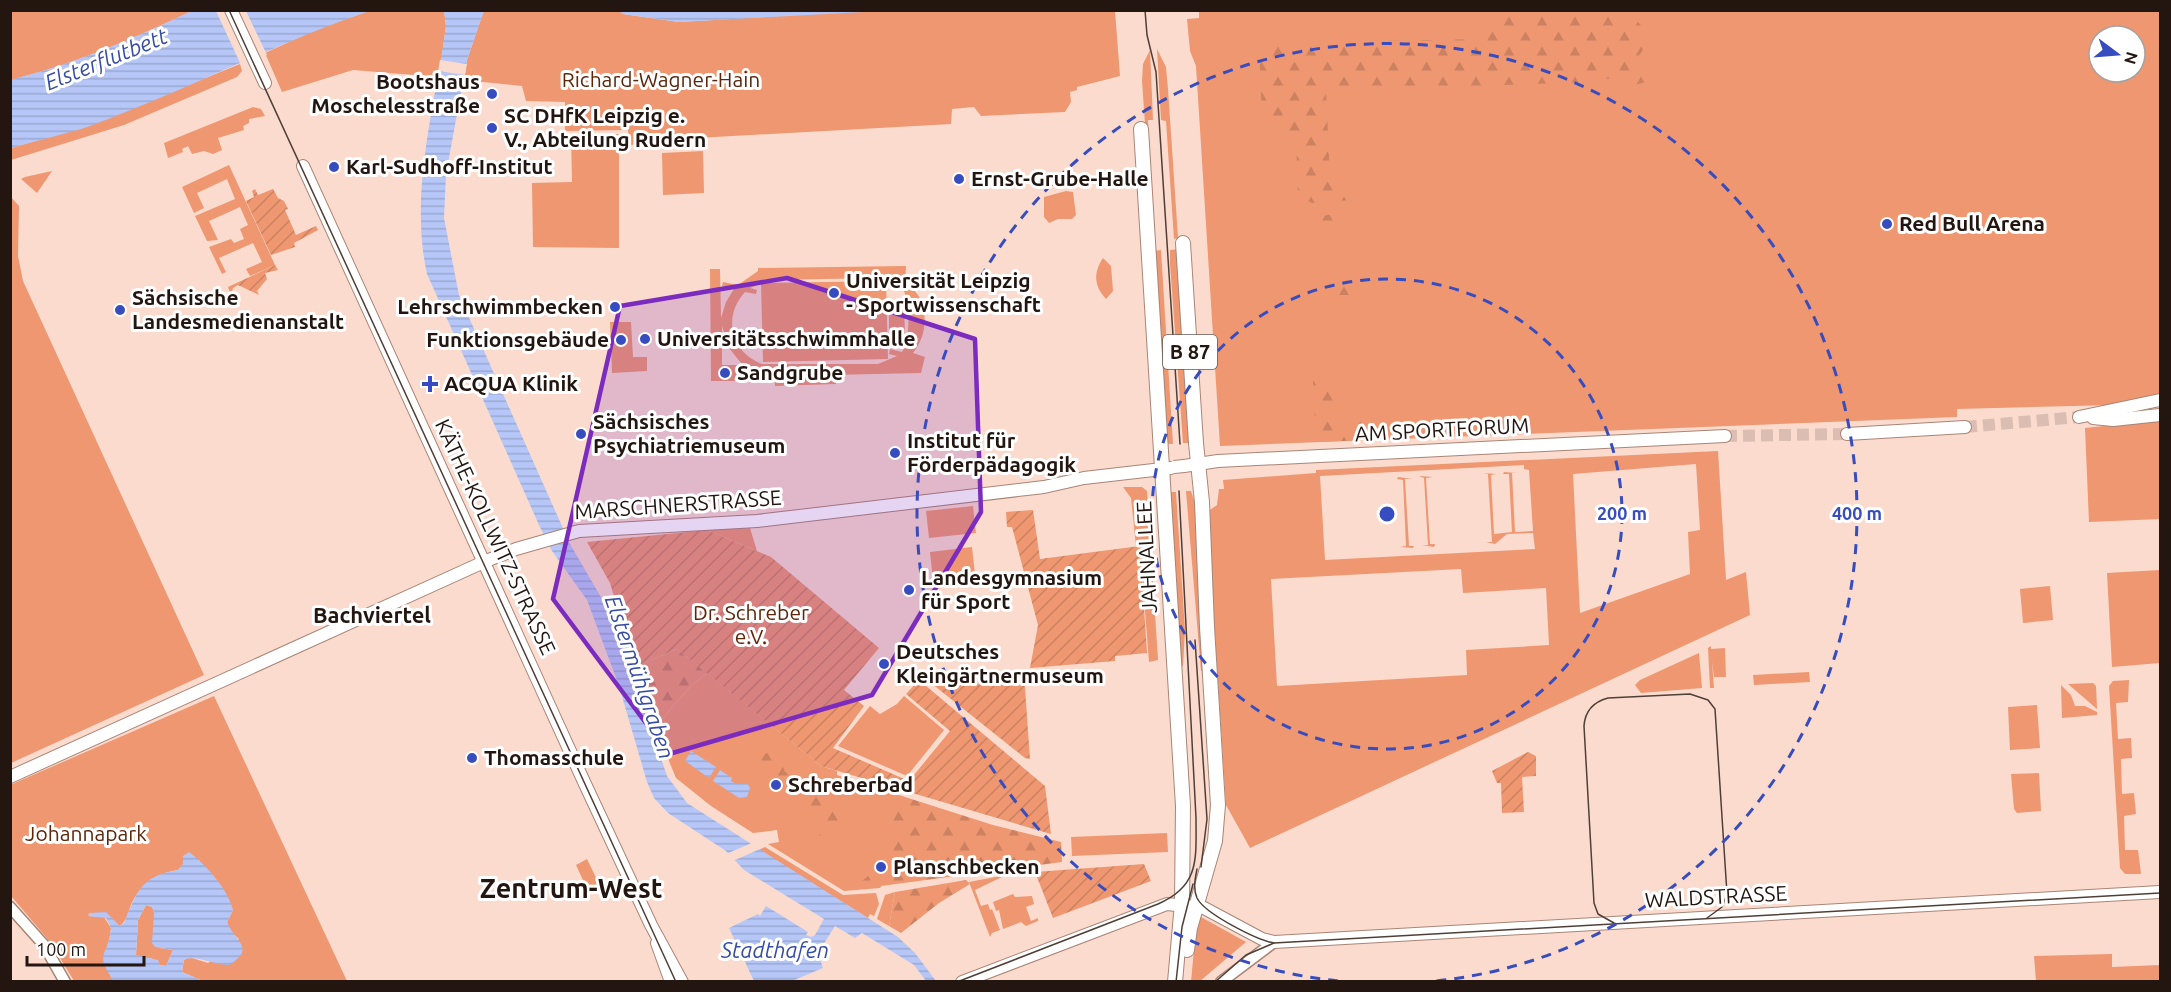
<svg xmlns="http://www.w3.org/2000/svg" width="2171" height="992" viewBox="0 0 2171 992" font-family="Ubuntu,sans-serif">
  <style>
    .green { fill: #ee9771; fill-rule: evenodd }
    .forest { fill: url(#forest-firs) }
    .garden { fill: url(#garden-furrows) }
    .water { fill: url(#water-rules); fill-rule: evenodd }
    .pier { fill: #fbdbce }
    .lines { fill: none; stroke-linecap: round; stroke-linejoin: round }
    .secondary-tunnel { stroke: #dbbdb2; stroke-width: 12; stroke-dasharray: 12 6; stroke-linecap: butt }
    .tertiary-casing { stroke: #a98576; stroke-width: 13 }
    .secondary-casing { stroke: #a98576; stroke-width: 14 }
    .primary-casing { stroke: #a98576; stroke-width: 16 }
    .tertiary { stroke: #fff; stroke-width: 10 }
    .secondary { stroke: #fff; stroke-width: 12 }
    .primary { stroke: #fff; stroke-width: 14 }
    .tram { stroke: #4f3f37; stroke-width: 1.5 }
    .secondary-bridge-casing { stroke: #a98576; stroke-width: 14; stroke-linecap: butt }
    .secondary-bridge { stroke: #fff; stroke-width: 12 }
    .marked { fill: #7b2cbf; fill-opacity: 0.2; stroke: #7b2cbf; stroke-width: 4.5; stroke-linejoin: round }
    .ring { fill: none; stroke: #374dbf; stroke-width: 3; stroke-dasharray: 10 8 }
    .poi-dot { fill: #374dbf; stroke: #fff; stroke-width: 2 }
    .labels { text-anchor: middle; stroke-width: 6; stroke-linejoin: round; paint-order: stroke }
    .shield { fill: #fff; stroke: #655c58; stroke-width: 1.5 }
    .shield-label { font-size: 20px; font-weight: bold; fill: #231610 }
    .park-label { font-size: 21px; fill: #5e270b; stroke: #fff }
    .poi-label { font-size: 21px; font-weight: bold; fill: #231610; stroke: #fff; text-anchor: start }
    .street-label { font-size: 21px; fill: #231610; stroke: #fff }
    .water-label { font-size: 22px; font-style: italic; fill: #374ca7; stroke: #fff }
    .neighbourhood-label { font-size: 22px; font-weight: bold; fill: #231610; stroke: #fff }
    .district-label { font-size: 27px; font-weight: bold; fill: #231610; stroke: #fff }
    .centre { fill: #374dbf; stroke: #fff; stroke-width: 3 }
    .ring-label { font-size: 18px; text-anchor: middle; font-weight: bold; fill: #374dbf; stroke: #fff; stroke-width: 6; stroke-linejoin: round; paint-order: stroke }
  </style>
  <defs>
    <pattern id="forest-firs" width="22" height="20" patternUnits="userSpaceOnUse" patternTransform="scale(1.5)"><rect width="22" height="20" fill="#ee9771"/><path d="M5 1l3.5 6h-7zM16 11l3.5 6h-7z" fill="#cc8161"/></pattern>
    <pattern id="garden-furrows" width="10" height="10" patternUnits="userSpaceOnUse" patternTransform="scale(1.5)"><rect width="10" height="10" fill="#ee9771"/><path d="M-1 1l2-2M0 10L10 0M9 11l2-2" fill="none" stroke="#cc8161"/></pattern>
    <pattern id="water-rules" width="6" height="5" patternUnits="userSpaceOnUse" patternTransform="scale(1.5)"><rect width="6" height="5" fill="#b5c6f7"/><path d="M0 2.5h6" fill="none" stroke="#9ba9d3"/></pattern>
  </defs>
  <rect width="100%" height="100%" fill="#fbdbce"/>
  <g class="green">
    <polygon points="444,10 446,26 439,77 353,70 282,92 265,53 315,30 369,11"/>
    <polygon points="484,10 619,11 623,14 679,22 883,10 1115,11 1120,76 1077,87 1077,90 1070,92 1071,102 1065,112 981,116 974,107 952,109 951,124 660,140 659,143 629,145 628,130 565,131 565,102 526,101 522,86 464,80 467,60"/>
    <path d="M 1199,10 L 2160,11 L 2160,394 L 2113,405 L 1957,409 L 1957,417 L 1220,446 L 1196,66 L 1190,51 L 1187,19 L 1199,18 ZM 2099,36 L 2135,36 L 2135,72 L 2099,72 Z"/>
    <path d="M 11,11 L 192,11 C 133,39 74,64 11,80 Z"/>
    <polygon points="1157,49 1166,67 1168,89 1178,238 1174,239 1166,121 1161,120"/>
    <polygon points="1150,50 1153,120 1148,120 1155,236 1153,238 1142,81 1143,64"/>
    <polygon points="240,64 242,71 237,77 124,125 11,160 11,148 88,126"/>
    <polygon points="253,107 261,109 265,116 249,119 249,123 243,126 244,130 218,138 222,150 213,154 204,151 192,154 188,146 182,149 183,152 168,158 164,143"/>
    <polygon points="571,134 619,134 619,248 533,247 532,183 572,182"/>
    <polygon points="703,151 704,193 663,195 662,153"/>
    <polygon points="229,165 275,265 250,276 246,269 262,262 253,243 219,258 226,272 222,274 209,247 231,239 234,243 244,239 240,229 248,225 240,207 209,221 218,240 207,241 195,216 235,199 227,179 197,193 204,208 194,213 182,187"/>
    <polygon points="52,171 37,193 21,179 25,177"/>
    <polygon points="1066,191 1073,192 1076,215 1072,219 1058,219 1049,223 1044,217 1044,197"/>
    <polygon points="10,196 19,206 18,256 23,281 204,675 11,763"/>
    <polygon points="1179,249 1189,436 1188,443 1183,443 1170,263 1170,250"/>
    <polygon points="1161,250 1173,444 1167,444 1153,251"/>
    <path d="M 1103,258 L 1111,266 L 1113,291 L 1106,299 C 1094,286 1093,273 1103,258 Z"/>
    <path d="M 906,266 C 906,270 905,276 906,280 C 908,285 915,290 918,295 C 929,314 926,337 913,353 L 925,357 L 921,373 L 741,377 L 741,363 L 729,348 L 722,326 L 722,365 L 738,365 L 738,381 L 711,381 L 710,269 L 720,269 L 721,318 L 726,302 L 734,289 L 722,286 L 723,282 L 738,285 L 758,271 L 758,268 ZM 881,278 C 889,280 897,283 903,290 C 911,300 910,342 902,352 L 890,349 L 889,354 L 897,356 L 878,364 L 762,364 C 731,352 722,317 745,292 L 756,294 L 757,290 L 750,288 L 771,280 Z"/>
    <polygon points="886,281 888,359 763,362 761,283"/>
    <polygon points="889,306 904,306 905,335 889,335"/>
    <polygon points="610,322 631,322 633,357 647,357 647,371 612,373"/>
    <polygon points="836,376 836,384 775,386 775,378"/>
    <polygon points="2160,420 2160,519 2089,522 2085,428"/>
    <path d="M 1718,451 L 1726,580 L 1746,572 L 1750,615 L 1250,848 L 1226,805 L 1207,512 L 1217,505 L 1219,489 L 1224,489 L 1223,480 L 1316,473 L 1316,470 ZM 1696,464 L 1700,530 L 1688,532 L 1690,574 L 1580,613 L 1573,474 ZM 1524,465 L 1524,469 L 1529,470 L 1533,531 L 1515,532 L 1512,473 L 1517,473 L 1504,472 L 1503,474 L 1509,474 L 1512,532 L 1494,534 L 1491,475 L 1496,474 L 1483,473 L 1488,474 L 1492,542 L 1486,542 L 1495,544 L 1507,534 L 1533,533 L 1535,549 L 1325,560 L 1320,476 ZM 1461,569 L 1463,593 L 1546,588 L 1549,645 L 1466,650 L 1467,675 L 1277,686 L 1271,579 Z"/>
    <polygon points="1419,476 1433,477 1426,478 1430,544 1435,544 1434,547 1422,545 1428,545 1424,478"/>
    <polygon points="1398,477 1412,479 1405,479 1409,546 1414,546 1413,548 1400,547 1406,546 1403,480 1397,479"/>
    <polygon points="1123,487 1142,487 1147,491 1158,660 1149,662 1140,546 1136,546 1131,498"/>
    <polygon points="1186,491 1191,491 1195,503 1205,671 1201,671"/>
    <polygon points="1170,492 1176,492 1185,630 1183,666 1180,666"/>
    <polygon points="973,506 976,533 929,538 926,511"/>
    <polygon points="750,528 757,551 707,530"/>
    <polygon points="972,547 976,584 934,589 930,552"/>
    <polygon points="2160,570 2160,663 2112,667 2107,573"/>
    <polygon points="2050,586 2053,620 2023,623 2020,589"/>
    <polygon points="1711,646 1711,649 1725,648 1726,677 1714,677 1712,661 1714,688 1710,688 1708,648"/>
    <polygon points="1699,653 1702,688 1641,693 1635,685 1640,680"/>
    <polygon points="1809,672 1810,682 1754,685 1753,675"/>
    <polygon points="707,673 821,766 837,771 837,775 935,807 880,888 844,891 768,844 779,842 777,830 753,833 711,806 676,778 655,727 689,688"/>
    <polygon points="2129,680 2128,702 2116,703 2118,739 2131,738 2132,758 2121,759 2122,794 2134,793 2136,814 2124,816 2125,850 2138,850 2141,874 2125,874 2120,868 2109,686 2113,681"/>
    <polygon points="2093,683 2096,686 2097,709 2068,684"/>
    <polygon points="2061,685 2071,695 2075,706 2085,706 2097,712 2097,715 2062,718"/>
    <path d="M 214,696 L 347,981 L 203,981 L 182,972 L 184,960 L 189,957 L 208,963 L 239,939 L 230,931 L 227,922 L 233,910 L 199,860 L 183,864 L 178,870 C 155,874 141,883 131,905 C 128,913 126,921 120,926 C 107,921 106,912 88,916 L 104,917 L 111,928 C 109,954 96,955 114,981 L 74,981 L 51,943 L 11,896 L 10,785 Z"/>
    <polygon points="904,696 944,730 907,776 838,746 870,706 880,714 897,704"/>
    <polygon points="2037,705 2040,748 2010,750 2008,707"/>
    <polygon points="2039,773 2041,811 2017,813 2014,809 2011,774"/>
    <polygon points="1167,833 1168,852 1072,856 1071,837"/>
    <polygon points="765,847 843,895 876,893 879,904 874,916 870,914 868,918 758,850"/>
    <polygon points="587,859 600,886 588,891 576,865"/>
    <polygon points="1006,875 975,890 981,906 988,904 990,910 992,909 1000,930 992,933 990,937 969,882"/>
    <polygon points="895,892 889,926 877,919 885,895"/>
    <polygon points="1013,894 1015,897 1032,896 1034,904 1026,907 1031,921 1038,918 1038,921 1026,926 1021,922 1003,929 999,910 996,911 993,902"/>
    <polygon points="146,905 152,907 154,912 160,948 173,950 166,966 160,965 151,958 141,958 136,955 138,920"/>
    <polygon points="1201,917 1246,942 1200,981 1191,982 1195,938"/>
    <polygon points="2112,954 2112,967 2160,965 2160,981 2036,981 2034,956"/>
  </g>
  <g class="forest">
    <polygon points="1496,11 1654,11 1630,12 1651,38 1636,60 1657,79 1634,85 1624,76 1591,82 1326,91 1330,178 1351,192 1351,200 1312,203 1298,196 1296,140 1279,120 1262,120 1259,43 1483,39"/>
    <polygon points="1356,211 1354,225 1345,225 1345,219 1336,220 1326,228 1315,225 1314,217"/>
    <polygon points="1334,281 1356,283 1359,295 1322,295 1315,292 1320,285"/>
    <polygon points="1333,377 1336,422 1391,420 1398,439 1316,442 1313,378"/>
    <polygon points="677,649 707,673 689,688 655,727 635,667"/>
    <polygon points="767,753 781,762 785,772 795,774 843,802 847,816 832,830 808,867 803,864 826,824 774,788 770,772 751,760"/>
    <polygon points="848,779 993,825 1061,842 1062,862 851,890 873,872 890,871 890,844 897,825 888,816 894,799 846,783"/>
    <polygon points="966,880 970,884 939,903 901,933 889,926 895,892"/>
  </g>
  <g class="garden">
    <polygon points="255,189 258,195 273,189 278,198 284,201 288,209 285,210 296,235 316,226 318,230 294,243 295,247 271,255 246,201 254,197 252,191"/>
    <polygon points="275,265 278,270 265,273 267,279 257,291 259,295 238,285 233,288 231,295 228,287"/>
    <polygon points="1033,510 1040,559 1140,546 1147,653 1115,656 1115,661 1030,668 1038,625 1012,527 1007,527 1006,512"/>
    <polygon points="707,530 771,557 879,648 844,690 864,706 833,748 909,781 950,731 906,694 919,680 1045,786 1051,834 821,766 677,649 635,667 610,583 587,542"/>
    <polygon points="928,673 1024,674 1030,759 1025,758 926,679 924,677"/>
    <polygon points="1528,752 1536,756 1536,776 1522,777 1524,812 1502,813 1501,783 1497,783 1492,771"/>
    <polygon points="1144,864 1151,881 1053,918 1035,872"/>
  </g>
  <g class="water">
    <path d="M 192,11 L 241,11 L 221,20 L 222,22 L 246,11 L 369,11 C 274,44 184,91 90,126 C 64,135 37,140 11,148 L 10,80 C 74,64 133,39 192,11 Z"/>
    <path d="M 444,11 L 484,11 L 467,60 L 446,174 L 444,218 L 459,295 L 570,544 L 612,616 L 667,776 L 687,803 L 898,937 L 915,953 L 936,981 L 926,981 L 914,965 L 862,933 L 855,938 L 835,926 L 818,953 L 823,968 L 792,981 L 754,981 L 729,928 L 758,914 L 760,916 L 766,906 L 808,932 L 806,935 L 811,937 L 815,935 L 824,919 L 744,870 L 726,851 L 668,813 L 654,798 L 647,782 L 619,686 L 587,600 L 552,551 L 539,525 L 427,274 C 409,193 435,106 446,26 Z"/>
    <polygon points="619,11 883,11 679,22 623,14"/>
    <polygon points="691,751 716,767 709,778 685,761"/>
    <polygon points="720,770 732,778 731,781 736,784 747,783 750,788 747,797 739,798 713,781"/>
    <path d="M 189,852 C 206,865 228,889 233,910 L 227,922 C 234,941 257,948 229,965 C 216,965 193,954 184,960 L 182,972 L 203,981 L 114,981 C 93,952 109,956 111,928 L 106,918 L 88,916 L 89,913 L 106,912 L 120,926 L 124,923 C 138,890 141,876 178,870 L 183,864 L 183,856 ZM 146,905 L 152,907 L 154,912 L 152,943 L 155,947 L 173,950 L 166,966 L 160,965 L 158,960 L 136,955 L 138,920 Z"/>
  </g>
  <g class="pier">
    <polygon points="216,11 246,11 267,55 242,67"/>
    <polygon points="440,60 467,64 465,75 438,71"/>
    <polygon points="754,842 760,849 733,861 726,854"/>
  </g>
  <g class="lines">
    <g class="secondary-tunnel">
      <polyline points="1965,427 2079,417"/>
      <polyline points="1725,436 1847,434"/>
    </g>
    <defs>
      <g id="tertiary">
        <polyline points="10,907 44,945 65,982"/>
        <polyline points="1221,982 1274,942"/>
      </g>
      <g id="secondary">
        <polyline points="231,10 265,83"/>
        <polyline points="303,166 585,784 651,925 682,982"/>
        <polyline points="2079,417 2160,400"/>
        <polyline points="2093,418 2113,420 2160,415"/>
        <polyline points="1847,434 1965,427"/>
        <polyline points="1184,466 1218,461 1725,436"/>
        <polyline points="10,777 486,561 516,549 579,531 757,521 1044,487 1084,478 1171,468"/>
        <polyline points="657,943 671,982"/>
        <polyline points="962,982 1167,904 1204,908 1262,939 1274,942 2160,892"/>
      </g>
      <g id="primary">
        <polyline points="1141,129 1183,806 1182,903 1175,982"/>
        <polyline points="1183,243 1196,443 1202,502 1207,627 1218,805 1215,841 1190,928 1187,950"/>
      </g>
    </defs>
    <use href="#tertiary" class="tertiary-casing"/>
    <use href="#secondary" class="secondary-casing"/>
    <use href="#primary" class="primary-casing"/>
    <use href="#tertiary" class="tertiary"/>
    <use href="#secondary" class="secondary"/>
    <use href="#primary" class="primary"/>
    <g class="tram">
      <polyline points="229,10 676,982"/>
      <polyline points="1145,10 1147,35 1156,72 1180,444"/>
      <polyline points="1195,640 1207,819 1201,867"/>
      <path d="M 1197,869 C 1195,879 1193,889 1197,898 C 1205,914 1257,940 1274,943 L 2160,893"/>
      <path d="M 1614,923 L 1598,914 L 1594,903 L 1584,726 C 1585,711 1593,702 1608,698 L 1690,694 L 1708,700 L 1715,709 L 1727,894 L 1722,907 L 1707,918"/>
      <path d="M 957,982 L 1158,904 C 1200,886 1196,859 1196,818 L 1179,491"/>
      <polyline points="1176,982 1182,927 1193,884"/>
      <polyline points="1215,982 1246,955 1274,943"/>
    </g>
    <defs>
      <polyline id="secondary-bridge" points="1174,467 1184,466"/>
    </defs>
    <use href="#secondary-bridge" class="secondary-bridge-casing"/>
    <use href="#secondary-bridge" class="secondary-bridge"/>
  </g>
  <path class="marked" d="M 787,278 L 975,339 L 981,512 L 872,695 L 669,754 L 553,599 L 620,306 Z"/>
  <g class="ring">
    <circle cx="1387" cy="514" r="235"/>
    <path d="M1338 981A470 470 0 1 1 1436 981"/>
  </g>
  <g class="poi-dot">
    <circle cx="492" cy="94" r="6"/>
    <circle cx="492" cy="128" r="6"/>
    <circle cx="334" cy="167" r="6"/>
    <circle cx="959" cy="179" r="6"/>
    <circle cx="1887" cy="224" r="6"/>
    <circle cx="834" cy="293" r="6"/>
    <circle cx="615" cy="307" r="6"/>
    <circle cx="120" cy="310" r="6"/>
    <circle cx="645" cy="339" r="6"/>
    <circle cx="621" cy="340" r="6"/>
    <circle cx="725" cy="373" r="6"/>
    <path d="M427 375h6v6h6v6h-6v6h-6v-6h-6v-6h6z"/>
    <circle cx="581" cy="434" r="6"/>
    <circle cx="895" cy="453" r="6"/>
    <circle cx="909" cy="590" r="6"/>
    <circle cx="884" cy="664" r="6"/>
    <circle cx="472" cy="758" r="6"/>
    <circle cx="776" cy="785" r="6"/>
    <circle cx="881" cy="867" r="6"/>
  </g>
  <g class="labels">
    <rect class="shield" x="1163" y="335" width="54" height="34" rx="4.5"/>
    <g class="shield-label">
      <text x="1190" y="359">B 87</text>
    </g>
    <g class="park-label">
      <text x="661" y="87">Richard-Wagner-Hain</text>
      <text x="751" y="620">Dr. Schreber<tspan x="751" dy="24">e.V.</tspan></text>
      <text x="86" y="841">Johannapark</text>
    </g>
    <g class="poi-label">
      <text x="480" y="89" text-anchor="end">Bootshaus<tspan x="480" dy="24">Moschelesstraße</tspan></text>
      <text x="504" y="123">SC DHfK Leipzig e.<tspan x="504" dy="24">V., Abteilung Rudern</tspan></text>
      <text x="346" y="174">Karl-Sudhoff-Institut</text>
      <text x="971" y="186">Ernst-Grube-Halle</text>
      <text x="1899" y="231">Red Bull Arena</text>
      <text x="846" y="288">Universität Leipzig<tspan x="846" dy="24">- Sportwissenschaft</tspan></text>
      <text x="132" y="305">Sächsische<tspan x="132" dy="24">Landesmedienanstalt</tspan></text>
      <text x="603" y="314" text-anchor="end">Lehrschwimmbecken</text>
      <text x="657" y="346">Universitätsschwimmhalle</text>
      <text x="609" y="347" text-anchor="end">Funktionsgebäude</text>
      <text x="737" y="380">Sandgrube</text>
      <text x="444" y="391">ACQUA Klinik</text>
      <text x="593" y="429">Sächsisches<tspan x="593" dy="24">Psychiatriemuseum</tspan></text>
      <text x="907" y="448">Institut für<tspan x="907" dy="24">Förderpädagogik</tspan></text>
      <text x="921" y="585">Landesgymnasium<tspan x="921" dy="24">für Sport</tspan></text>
      <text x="896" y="659">Deutsches<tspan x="896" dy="24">Kleingärtnermuseum</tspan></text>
      <text x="484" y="765">Thomasschule</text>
      <text x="788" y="792">Schreberbad</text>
      <text x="893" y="874">Planschbecken</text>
    </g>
    <g class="street-label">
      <text transform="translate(1442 430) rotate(-3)" y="7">AM SPORTFORUM</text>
      <text transform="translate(678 505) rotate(-4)" y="7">MARSCHNERSTRASSE</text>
      <text transform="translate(495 537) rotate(65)" y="7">KÄTHE-KOLLWITZ-STRASSE</text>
      <text transform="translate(1147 557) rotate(-93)" y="7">JAHNALLEE</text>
      <text transform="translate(1716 897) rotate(-3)" y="7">WALDSTRASSE</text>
    </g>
    <g class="water-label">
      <text transform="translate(106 59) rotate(-22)" y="8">Elsterflutbett</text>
      <text transform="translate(640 677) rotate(71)" y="8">Elstermühlgraben</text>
      <text x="775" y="958">Stadthafen</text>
    </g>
    <g class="neighbourhood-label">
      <text x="372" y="623">Bachviertel</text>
    </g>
    <g class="district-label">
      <text x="571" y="898">Zentrum-West</text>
    </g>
  </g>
  <circle cx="1387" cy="514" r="9" class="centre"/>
  <g class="ring-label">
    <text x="1622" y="520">200 m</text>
    <text x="1857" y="520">400 m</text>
  </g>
  <rect width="2171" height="992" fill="none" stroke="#231610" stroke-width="24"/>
  <g transform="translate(2117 54) rotate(106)"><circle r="28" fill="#ffffff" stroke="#a7a29f" stroke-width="1.5"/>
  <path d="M0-4.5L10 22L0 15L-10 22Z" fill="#374dbf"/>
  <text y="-9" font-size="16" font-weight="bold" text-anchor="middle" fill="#231610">N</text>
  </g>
  <path d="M27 956v9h117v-9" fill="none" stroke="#231610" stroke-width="3"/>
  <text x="36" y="956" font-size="18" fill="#231610" stroke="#ffffff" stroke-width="4.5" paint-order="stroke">100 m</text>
</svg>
